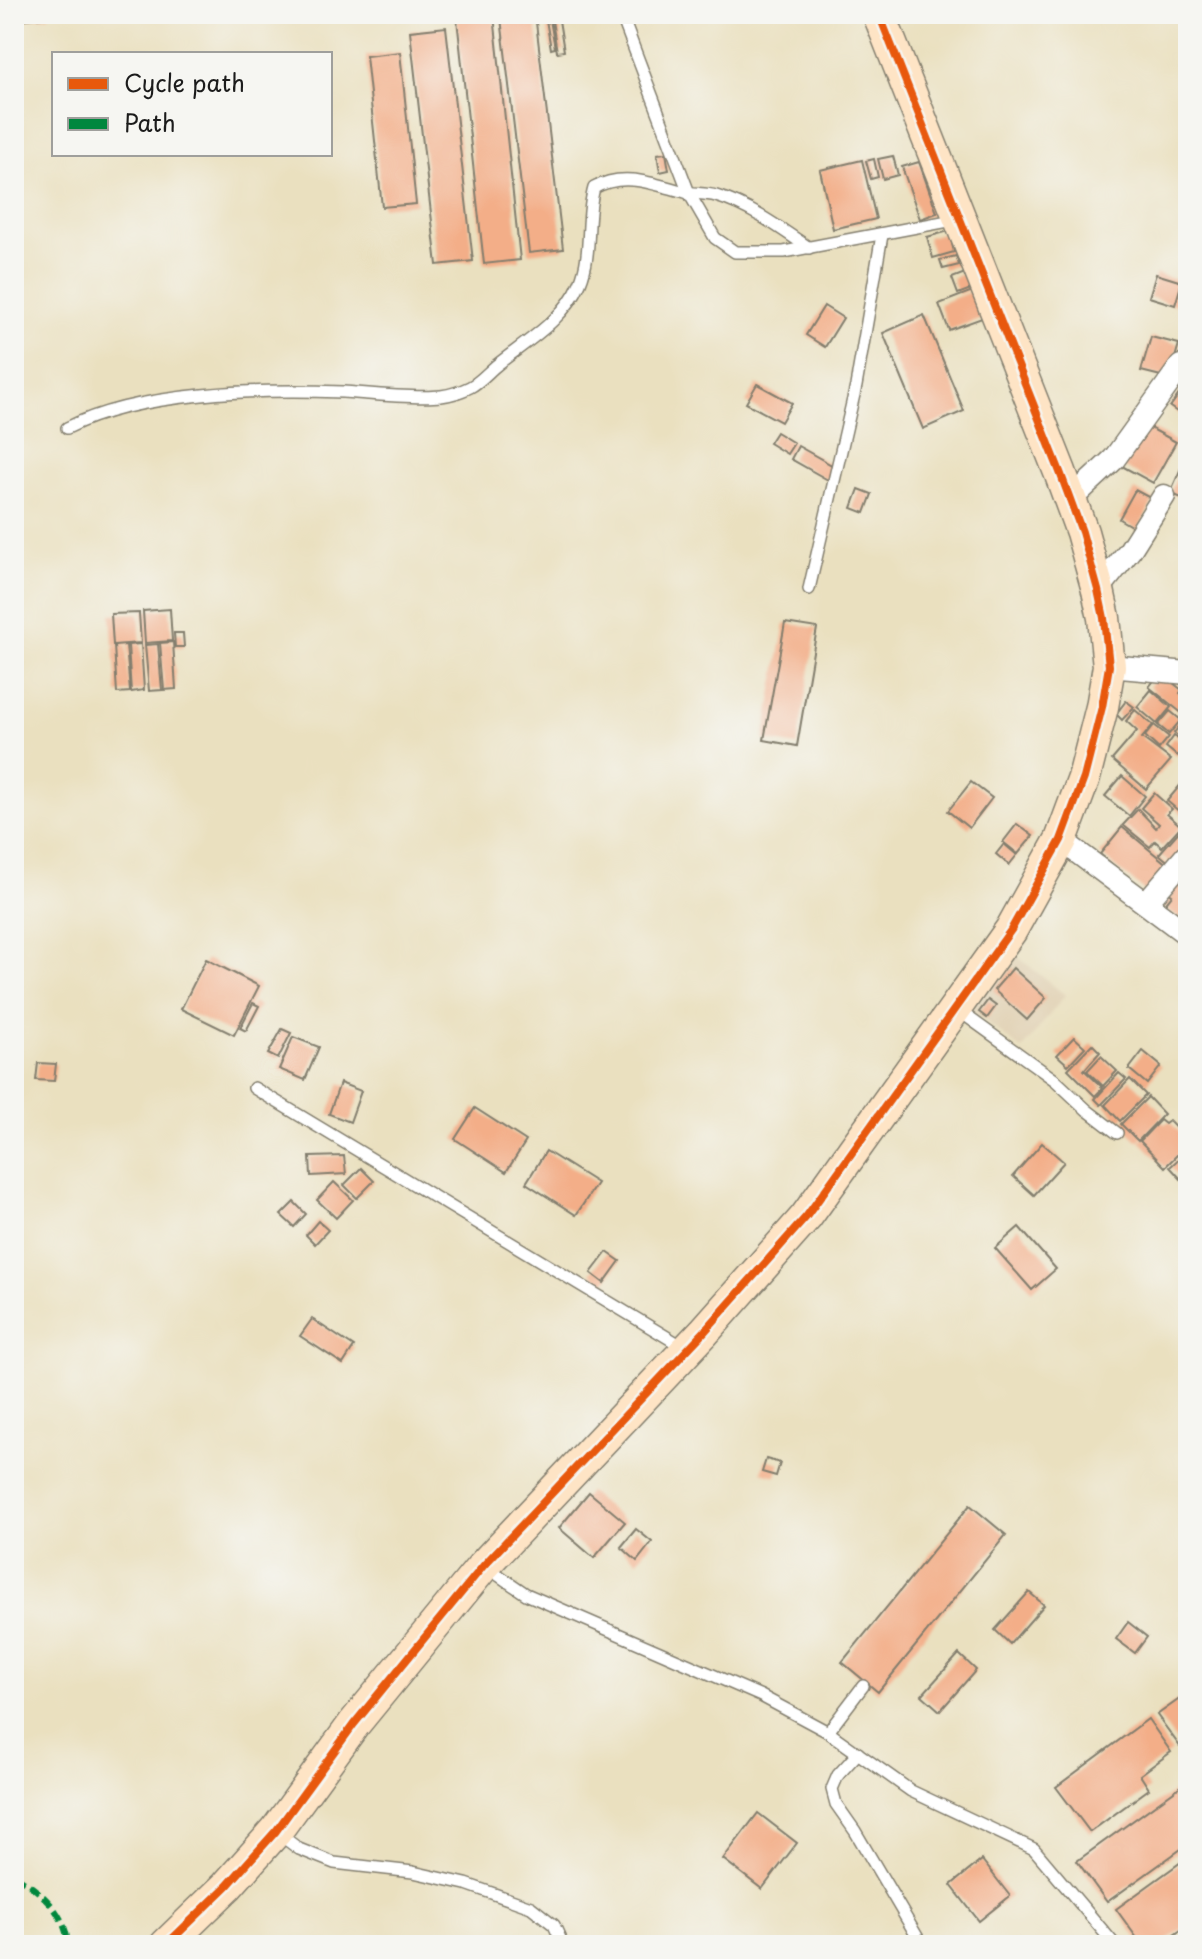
<svg xmlns="http://www.w3.org/2000/svg" width="1202" height="1959" viewBox="0 0 1202 1959" font-family="'Playpen Sans',sans-serif">
  <style>
    .built { fill: #e1d1b4 }
    .building { fill: #f3ae88 }
    .lines { fill: none; stroke-linecap: round; stroke-linejoin: round }
    .lane-casing { stroke: #837e6e; stroke-width: 14 }
    .street-casing { stroke: #837e6e; stroke-width: 25 }
    .secondary-casing { stroke: #837e6e; stroke-width: 35 }
    .lane { stroke: #fff; stroke-width: 11 }
    .street { stroke: #fff; stroke-width: 22 }
    .secondary { stroke: #fee4c5; stroke-width: 32 }
    .quiet { stroke: #00873e; stroke-width: 6; stroke-dasharray: 12 6; stroke-linecap: butt }
    .cycleway-casing { stroke: #f6f6f2; stroke-width: 13 }
    .cycleway { stroke: #e8590c; stroke-width: 8 }
  </style>
  <rect width="100%" height="100%" fill="#f6f6f2"/>
  <filter id="ink" filterUnits="userSpaceOnUse"><feTurbulence type="fractalNoise" baseFrequency=".0125" numOctaves="2"/><feDisplacementMap in="SourceGraphic" scale="16" xChannelSelector="R" yChannelSelector="G"/><feConvolveMatrix kernelMatrix="1 2 1 2 8 2 1 2 1" color-interpolation-filters="sRGB"/></filter>
  <filter id="wash" filterUnits="userSpaceOnUse"><feTurbulence type="fractalNoise" baseFrequency=".006" numOctaves="4" result="noise"/><feDisplacementMap in="SourceGraphic" scale="32" xChannelSelector="R" yChannelSelector="G"/><feGaussianBlur stdDeviation="1.8" result="paint"/><feColorMatrix in="noise" values="0 0 0 0 0 0 0 0 0 0 0 0 0 0 0 0 0 1.4 0 .05"/><feComposite in="paint" operator="in"/></filter>
  <g filter="url(#wash)">
    <rect width="100%" height="100%" fill="#eae0bf"/>
    <polygon class="built" points="1014,954 1065,995 1022,1050 970,1009"/>
    <g id="blocks">
      <g class="building">
        <polygon points="19,14 49,14 49,16 19,20"/>
        <polygon points="535,14 563,249 529,253 501,18"/>
        <polygon points="545,14 549,14 555,48 551,49"/>
        <polygon points="551,14 558,14 564,51 557,52"/>
        <polygon points="494,15 520,260 484,264 457,19"/>
        <polygon points="446,27 473,261 437,265 410,31"/>
        <polygon points="400,52 416,204 382,207 366,56"/>
        <polygon points="666,153 669,170 660,172 657,154"/>
        <polygon points="893,156 898,175 883,179 878,159"/>
        <polygon points="874,159 878,177 871,179 866,161"/>
        <polygon points="862,160 876,219 833,229 820,170"/>
        <polygon points="919,162 937,213 920,219 902,167"/>
        <polygon points="949,231 954,252 933,258 927,237"/>
        <polygon points="956,256 959,265 943,269 940,260"/>
        <polygon points="965,273 971,289 958,294 952,278"/>
        <polygon points="1156,274 1182,282 1175,305 1149,297"/>
        <polygon points="975,290 985,317 949,330 939,304"/>
        <polygon points="824,306 843,318 825,347 806,335"/>
        <polygon points="924,315 964,411 923,429 883,333"/>
        <polygon points="1151,337 1179,344 1169,378 1141,371"/>
        <polygon points="757,384 792,403 781,422 746,403"/>
        <polygon points="1180,393 1188,399 1188,404 1180,414 1170,407"/>
        <polygon points="1143,424 1176,442 1153,483 1120,465"/>
        <polygon points="776,432 794,443 787,454 769,443"/>
        <polygon points="798,446 835,467 828,480 791,459"/>
        <polygon points="1181,468 1188,471 1186,500 1170,493"/>
        <polygon points="859,489 872,494 865,513 852,508"/>
        <polygon points="1135,490 1154,500 1138,530 1119,519"/>
        <polygon points="170,609 172,641 145,643 143,611"/>
        <polygon points="139,613 141,643 113,645 111,614"/>
        <polygon points="785,623 817,628 797,746 764,740"/>
        <polygon points="174,633 183,633 184,647 175,647"/>
        <polygon points="173,642 176,689 164,690 160,643"/>
        <polygon points="141,644 144,690 131,692 128,645"/>
        <polygon points="158,644 162,690 149,691 145,645"/>
        <polygon points="126,645 130,692 117,693 114,646"/>
        <polygon points="1160,673 1182,690 1180,693 1188,700 1188,718 1149,687"/>
        <polygon points="1151,690 1171,707 1157,724 1137,707"/>
        <polygon points="1126,701 1134,707 1122,720 1116,714"/>
        <polygon points="1135,710 1153,725 1142,738 1171,760 1146,789 1112,760 1137,731 1126,721"/>
        <polygon points="1170,711 1181,720 1169,734 1158,725"/>
        <polygon points="1185,719 1188,721 1188,744 1174,733"/>
        <polygon points="1154,725 1169,737 1159,749 1145,736"/>
        <polygon points="1174,736 1185,745 1177,756 1166,747"/>
        <polygon points="1122,776 1145,796 1129,816 1105,796"/>
        <polygon points="1188,776 1188,819 1167,801"/>
        <polygon points="971,782 992,798 969,828 948,811"/>
        <polygon points="1154,793 1172,809 1167,814 1181,826 1162,847 1155,841 1150,847 1123,825 1138,809 1156,828 1159,824 1141,808"/>
        <polygon points="1017,824 1033,836 1018,854 1003,842"/>
        <polygon points="1122,827 1169,866 1147,893 1100,854"/>
        <polygon points="1181,829 1188,836 1188,845 1171,864 1159,854"/>
        <polygon points="1004,844 1017,855 1009,865 996,854"/>
        <polygon points="1177,875 1188,884 1188,926 1163,906 1172,895 1165,890"/>
        <polygon points="206,959 259,986 234,1035 181,1009"/>
        <polygon points="1013,968 1046,998 1027,1020 994,990"/>
        <polygon points="988,1000 996,1006 987,1018 979,1012"/>
        <polygon points="253,1003 259,1006 246,1031 240,1028"/>
        <polygon points="282,1029 291,1033 278,1059 268,1054"/>
        <polygon points="293,1037 319,1047 305,1080 279,1069"/>
        <polygon points="1074,1037 1085,1047 1068,1065 1057,1055"/>
        <polygon points="1092,1044 1100,1052 1084,1070 1103,1088 1095,1096 1068,1069"/>
        <polygon points="1143,1051 1161,1066 1147,1084 1129,1069"/>
        <polygon points="1101,1056 1117,1071 1103,1086 1087,1071"/>
        <polygon points="38,1063 56,1064 54,1081 36,1080"/>
        <polygon points="1119,1073 1126,1079 1101,1105 1095,1099"/>
        <polygon points="1130,1079 1146,1095 1120,1121 1105,1105"/>
        <polygon points="340,1083 361,1091 350,1122 329,1114"/>
        <polygon points="1148,1097 1164,1114 1138,1141 1121,1124"/>
        <polygon points="475,1108 526,1141 506,1172 455,1139"/>
        <polygon points="1160,1120 1165,1124 1169,1121 1188,1141 1188,1144 1165,1167 1140,1141"/>
        <polygon points="1042,1143 1064,1162 1034,1195 1013,1176"/>
        <polygon points="1188,1150 1188,1172 1181,1179 1170,1167"/>
        <polygon points="546,1151 597,1183 576,1215 526,1183"/>
        <polygon points="344,1156 346,1174 311,1176 310,1157"/>
        <polygon points="361,1168 374,1181 357,1198 344,1185"/>
        <polygon points="334,1182 353,1200 336,1218 317,1200"/>
        <polygon points="294,1202 306,1214 294,1227 281,1215"/>
        <polygon points="318,1221 328,1230 315,1244 306,1235"/>
        <polygon points="1019,1227 1056,1269 1032,1290 995,1248"/>
        <polygon points="607,1252 620,1261 604,1283 591,1273"/>
        <polygon points="312,1319 354,1347 343,1364 300,1336"/>
        <polygon points="766,1459 780,1463 776,1476 762,1472"/>
        <polygon points="589,1492 625,1522 594,1558 559,1528"/>
        <polygon points="970,1505 1006,1535 878,1692 842,1662"/>
        <polygon points="636,1529 652,1542 637,1561 621,1547"/>
        <polygon points="1029,1592 1044,1605 1010,1644 995,1630"/>
        <polygon points="1128,1622 1147,1637 1135,1653 1116,1639"/>
        <polygon points="959,1654 976,1670 940,1711 922,1695"/>
        <polygon points="1188,1693 1188,1749 1184,1752 1157,1715"/>
        <polygon points="1148,1719 1171,1752 1140,1775 1149,1789 1090,1832 1056,1787"/>
        <polygon points="1188,1781 1188,1844 1107,1902 1077,1861"/>
        <polygon points="758,1813 797,1843 762,1889 723,1859"/>
        <polygon points="1188,1857 1188,1925 1160,1945 1142,1945 1116,1909"/>
        <polygon points="982,1860 1010,1896 979,1921 951,1885"/>
      </g>
    </g>
  </g>
  <g filter="url(#ink)">
    <use href="#blocks" fill-opacity="0" stroke="#837e6e" stroke-width="2"/>
    <g class="lines">
      <defs>
        <g id="lane">
          <polyline points="621,14 689,193 715,238 735,252 784,252 959,219"/>
          <path d="M 67,428 C 139,391 263,389 343,392 C 371,394 415,399 441,396 C 449,395 462,391 470,387 C 480,382 489,371 498,364 C 527,341 565,319 580,283 C 593,252 585,219 594,188 C 623,171 654,184 685,192 C 695,194 706,193 716,196 C 750,206 780,228 809,248"/>
          <polyline points="809,589 856,386 882,235"/>
          <polyline points="958,1010 1055,1080 1087,1110 1117,1133"/>
          <polyline points="254,1088 685,1348"/>
          <polyline points="485,1566 526,1594 761,1696 828,1732 911,1791 1034,1849 1115,1945"/>
          <polyline points="828,1732 863,1686"/>
          <polyline points="858,1753 838,1775 832,1789 836,1804 855,1831 922,1945"/>
          <polyline points="279,1834 299,1849 334,1863 413,1872 466,1884 531,1907 554,1925 563,1945"/>
        </g>
        <g id="street">
          <polyline points="1070,500 1114,459 1181,366"/>
          <polyline points="1098,590 1130,550 1164,496"/>
          <polyline points="1109,666 1188,673"/>
          <polyline points="1061,840 1188,935"/>
          <polyline points="1146,903 1188,854"/>
        </g>
        <polyline id="secondary" points="166,1945 227,1886 276,1831 354,1724 484,1565 704,1332 806,1217 1011,930 1061,840 1084,778 1102,707 1109,666 1104,618 1098,590 1082,532 1060,472 879,14"/>
      </defs>
      <use href="#lane" class="lane-casing"/>
      <use href="#street" class="street-casing"/>
      <use href="#secondary" class="secondary-casing"/>
      <use href="#lane" class="lane"/>
      <use href="#street" class="street"/>
      <use href="#secondary" class="secondary"/>
      <path class="quiet" d="M 14,1875 C 41,1891 66,1913 68,1945"/>
      <defs>
        <polyline id="cycleway" points="166,1945 227,1886 276,1831 354,1724 484,1565 704,1332 806,1217 1011,930 1061,840 1084,778 1102,707 1109,666 1104,618 1098,590 1082,532 1060,472 879,14"/>
      </defs>
      <use href="#cycleway" class="cycleway-casing"/>
      <use href="#cycleway" class="cycleway"/>
    </g>
  </g>
  <rect width="1202" height="1959" fill="none" stroke="#f6f6f2" stroke-width="48"/>
  <rect x="52" y="52" width="280" height="104" fill="#f6f6f2" stroke="#9f9f9c" stroke-width="2"/>
  <rect x="68" y="78" width="40" height="12" fill="#e8590c" stroke="#9f9f9c" stroke-width="2"/>
  <text x="124" y="92" font-size="24" fill="#1c1c1c">Cycle path</text>
  <rect x="68" y="118" width="40" height="12" fill="#00873e" stroke="#9f9f9c" stroke-width="2"/>
  <text x="124" y="132" font-size="24" fill="#1c1c1c">Path</text>
</svg>
